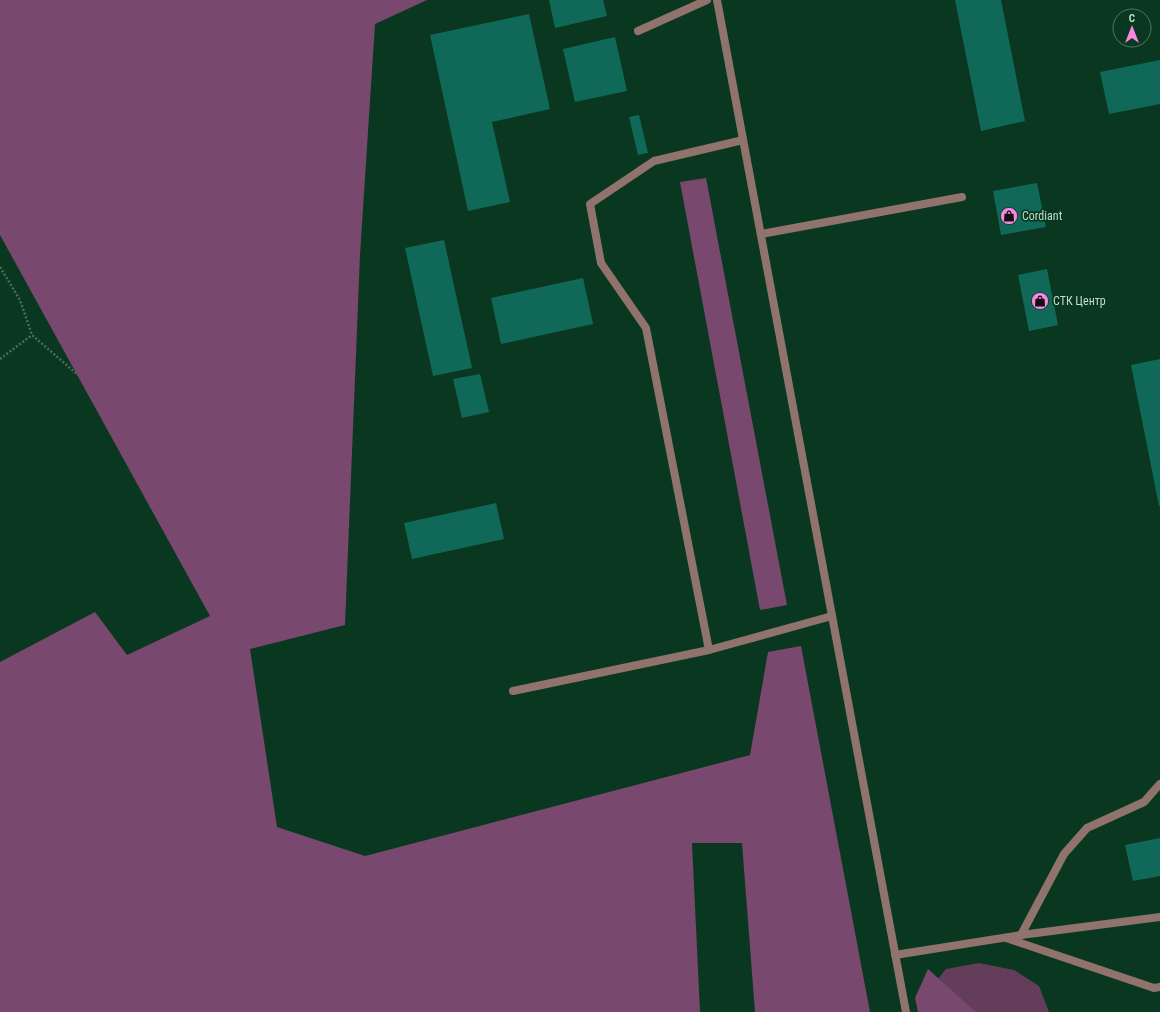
<svg xmlns="http://www.w3.org/2000/svg" width="1160" height="1012" viewBox="0 0 1160 1012" font-family="'Roboto Condensed',sans-serif">
  <style>
    .green { fill: #643d5b }
    .forest { fill: #78486e }
    .building { fill: #106958 }
    .lines { fill: none; stroke-linecap: round; stroke-linejoin: round }
    .path { stroke: #476f58; stroke-width: 2.5; stroke-dasharray: 2 2; stroke-linecap: butt }
    .service { stroke: #8f736c; stroke-width: 8 }
    .minor { stroke: #8f736c; stroke-width: 8 }
    .labels { text-anchor: middle; stroke-width: 3.5; stroke-linejoin: round; paint-order: stroke }
    .poi-label { font-size: 12px; fill: #c0ddc9; stroke: #0a371f; text-anchor: start }
  </style>
  <rect width="100%" height="100%" fill="#0a371f"/>
  <polygon class="green" points="979,963 1014,970 1039,986 1049,1012 919,1012 924,996 946,969"/>
  <g class="forest">
    <polygon points="0,0 427,0 375,24 360,255 345,625 250,649 277,827 365,856 750,755 768,652 801,646 870,1012 755,1012 742,843 692,843 700,1012 0,1012 0,662 95,612 127,655 210,616 0,235"/>
    <polygon points="706,178 787,605 760,610 680,182"/>
    <polygon points="928,969 976,1012 918,1012 915,998"/>
  </g>
  <g class="building">
    <polygon points="549,0 603,0 607,16 555,28"/>
    <polygon points="955,0 1001,0 1025,121 981,131"/>
    <polygon points="529,14 550,109 492,122 510,202 468,211 430,35"/>
    <polygon points="615,37 627,91 575,102 563,49"/>
    <polygon points="1160,60 1160,104 1109,114 1100,72"/>
    <polygon points="639,115 648,153 638,155 629,117"/>
    <polygon points="1037,183 1046,227 1001,235 993,191"/>
    <polygon points="444,240 472,368 433,376 405,248"/>
    <polygon points="1047,269 1058,325 1029,331 1018,275"/>
    <polygon points="583,278 593,324 501,344 491,298"/>
    <polygon points="1160,359 1160,506 1159,506 1131,365"/>
    <polygon points="480,374 489,412 462,418 453,379"/>
    <polygon points="496,503 504,539 412,559 404,523"/>
    <polygon points="1160,838 1160,876 1133,881 1125,845"/>
  </g>
  <g class="lines">
    <g class="path">
      <polyline points="0,267 20,300 32,335 78,375"/>
      <polyline points="0,359 32,335"/>
    </g>
    <g class="service">
      <polyline points="638,31 707,0"/>
      <polyline points="761,234 962,197"/>
      <polyline points="709,650 646,328 601,263 590,204 654,161 743,140"/>
      <polyline points="513,691 709,650 832,616"/>
      <polyline points="1021,935 1064,854 1087,828 1144,802 1160,784"/>
      <polyline points="1006,938 1154,988 1160,987"/>
      <polyline points="895,955 1021,935 1160,917"/>
    </g>
    <polyline class="minor" points="717,0 906,1012"/>
  </g>
  <defs>
    <symbol id="shop-disc" viewBox="-11 -11 22 22"><circle r="9.5" fill="#fc86e4" stroke="#0a371f"/><path d="M-5-2.5h2.3a2.7 3.5 0 0 1 5.4 0H5L5.5 6h-11ZM-1.5-2.5h3a1.5 2.3 0 0 0-3 0Z" fill="#111"/></symbol>
  </defs>
  <g fill-rule="evenodd">
    <use href="#shop-disc" x="999" y="206" width="20" height="20"/>
    <use href="#shop-disc" x="1030" y="291" width="20" height="20"/>
  </g>
  <g class="labels">
    <g class="poi-label">
      <text x="1022" y="220">Cordiant</text>
      <text x="1053" y="305">СТК Центр</text>
    </g>
  </g>
  <g transform="translate(1132 28)"><circle r="19" fill="#0a371f" stroke="#537963"/>
  <path d="M0-3L7 15L0 10L-7 15Z" fill="#fc86e4"/>
  <text y="-6" font-size="11" font-weight="bold" text-anchor="middle" fill="#c0ddc9">С</text>
  </g>
</svg>
